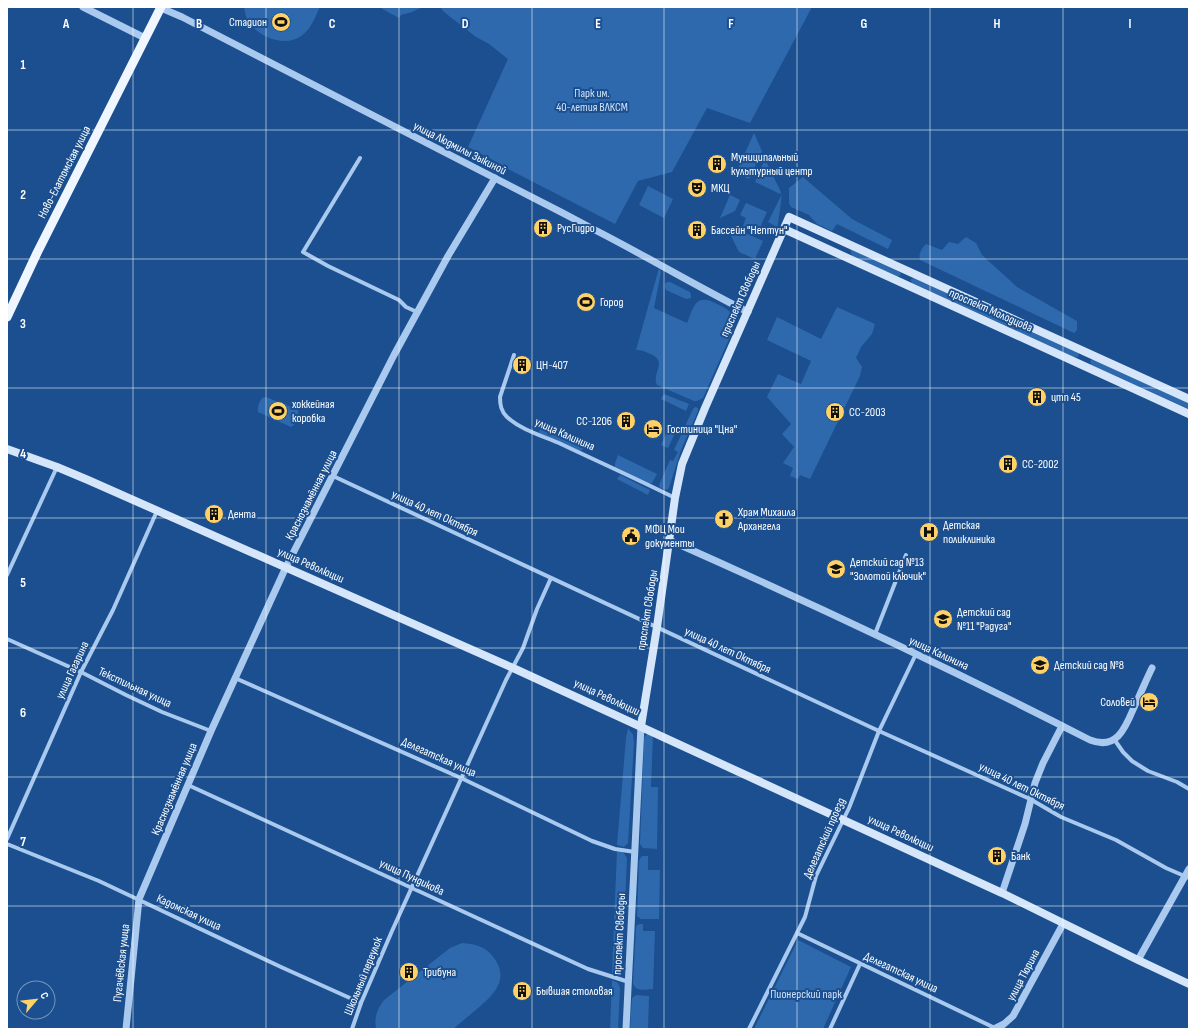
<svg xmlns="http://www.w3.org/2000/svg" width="1196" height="1036" viewBox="0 0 1196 1036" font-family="'Sofia Sans Condensed',sans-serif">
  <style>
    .green { fill: #2e69ad }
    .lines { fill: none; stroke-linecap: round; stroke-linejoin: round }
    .minor { stroke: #a9c9ee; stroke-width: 4 }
    .tertiary { stroke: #a9c9ee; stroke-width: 7 }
    .secondary { stroke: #d6e6fa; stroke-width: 8 }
    .primary { stroke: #f0f6ff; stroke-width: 9 }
    .grid { fill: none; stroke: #fff; stroke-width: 1; stroke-opacity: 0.55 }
    .labels { text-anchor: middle; stroke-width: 4; stroke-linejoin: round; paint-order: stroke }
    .poi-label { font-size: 12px; fill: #fff; stroke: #1b4f8f; text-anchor: start }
    .park-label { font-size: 12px; fill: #cfe3fa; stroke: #1b4f8f }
    .street-label { font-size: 12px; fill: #fff; stroke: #1b4f8f }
    .grid-label { font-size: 13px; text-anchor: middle; font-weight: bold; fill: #fff; stroke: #1b4f8f; stroke-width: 4; stroke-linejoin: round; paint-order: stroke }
  </style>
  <rect width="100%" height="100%" fill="#1b4f8f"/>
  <g class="green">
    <path d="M 244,7 L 320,7 C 315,17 311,30 301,36 C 285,48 256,37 247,19 C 245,15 245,11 244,7 Z"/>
    <polygon points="379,7 423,7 412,12 401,15 399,18"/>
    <polygon points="440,7 812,7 750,123 707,108 672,172 638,181 615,224 508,169 508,168 468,147 508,59 489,44 476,37 444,12"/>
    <polygon points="754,133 762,151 749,179 736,173"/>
    <polygon points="765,159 781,192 780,194 755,182"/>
    <polygon points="803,177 852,219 892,240 888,249 837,224 832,231 817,224 809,215 791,207 789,203 789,188"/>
    <polygon points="648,186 673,199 664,218 639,205"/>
    <polygon points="782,194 778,224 777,227 768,222"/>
    <polygon points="730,195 740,200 735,211 720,218"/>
    <polygon points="746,203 767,212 758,232 743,226 746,218 740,215"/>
    <polygon points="730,226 763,241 755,259 739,252 728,230"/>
    <path d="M 966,237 L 976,243 L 982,255 L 1017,287 L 1077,321 L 1077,330 L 1074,333 L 920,260 C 918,254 922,248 926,244 L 942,250 L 949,242 L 958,244 Z"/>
    <polygon points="850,249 900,272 901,275 897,277 852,257"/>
    <path d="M 659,268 L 661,272 L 654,308 L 687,323 C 690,317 692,305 699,301 C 705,298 711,301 717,304 C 729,309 737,315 733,330 L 703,398 L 697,401 L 694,401 L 657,385 C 651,372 670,361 648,353 C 644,351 641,350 636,350 Z"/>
    <polygon points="914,278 1077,352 1079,354 1078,357 1074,357 912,283 911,281 911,279"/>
    <polygon points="667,282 670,282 690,292 691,296 691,298 686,299 666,290 665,287 665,284"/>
    <polygon points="837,307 875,324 872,334 861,347 856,358 862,367 860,376 810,479 800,475 798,479 790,476 793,468 783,463 794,447 782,434 791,424 767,397 778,374 801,384 811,361 767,340 777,317 821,339"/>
    <polygon points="1093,359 1189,403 1189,409 1091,365 1090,361 1091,360"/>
    <polygon points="664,394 689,404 686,411 661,399"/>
    <path d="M 266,397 L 298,410 C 299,417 297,423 291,427 L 258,412 C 257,407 259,403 262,398 Z"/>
    <polygon points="695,407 698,408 698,411 681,450 669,488 667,490 660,488 659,485 670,460 673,461 678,452 674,450 693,409"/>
    <polygon points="542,424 586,444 584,449 580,451 540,434 539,432"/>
    <polygon points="670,425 677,429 668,448 661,445"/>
    <polygon points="618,455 657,474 652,483 649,484 615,467 615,463"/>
    <polygon points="620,475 650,490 648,495 617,479"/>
    <polygon points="628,728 633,735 634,743 628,843 624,847 617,845 626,738"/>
    <polygon points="648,734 653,736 651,787 658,787 657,849 643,848 640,844 644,740 645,736"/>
    <polygon points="617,851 623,852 627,858 622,971 618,974 612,973"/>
    <polygon points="642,856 648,856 648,870 660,870 659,919 641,919 637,916 639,860"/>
    <path d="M 640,924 L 643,924 L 643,931 L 655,931 L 653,989 C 645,989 636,993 633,983 L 636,928 L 637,925 Z"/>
    <polygon points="798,940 851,967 823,1029 754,1029"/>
    <path d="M 462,943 C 475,944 486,946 494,958 C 510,980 493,995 477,1009 C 469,1016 461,1022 453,1029 L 376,1029 C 374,1017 377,1009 384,1000 L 450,948 Z"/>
    <polygon points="612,980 618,983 620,988 618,1029 610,1029"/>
    <polygon points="636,995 649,996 648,1029 630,1029 632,998"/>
  </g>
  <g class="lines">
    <g class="minor">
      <polyline points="360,158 303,252 328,266 399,300 406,307 417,312"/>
      <path d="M 514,355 L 500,397 C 500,405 501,411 507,417 C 521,430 543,436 561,444 C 599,462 637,479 675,498"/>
      <polyline points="333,476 879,731 1030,799 1061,817 1116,840 1166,868 1189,878"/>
      <polyline points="7,575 57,467"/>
      <polyline points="875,634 906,555"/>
      <polyline points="7,639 81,672 126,695 162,712 211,731"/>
      <polyline points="235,678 461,778 592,841 615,849 635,852"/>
      <polyline points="1114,739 1123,752 1132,761 1148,771 1177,782 1189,789"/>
      <polyline points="188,785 588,969 629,982"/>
      <polyline points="7,839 81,672 113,610 157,511"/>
      <polyline points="7,844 99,881 281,967 361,1003"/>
      <polyline points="797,933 997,1029"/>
      <polyline points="352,1029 361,1003 392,931 506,680 523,648 537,609 551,578"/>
      <polyline points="749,1029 805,917 816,876 849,808 879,731 916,654"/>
      <polyline points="830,1029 860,964"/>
    </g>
    <g class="tertiary">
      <polyline points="83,7 145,38"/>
      <path d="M 161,8 L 182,17 C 320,88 458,158 595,230 C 646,256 696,286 748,312"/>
      <path d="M 669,540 C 811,603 951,669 1090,740 C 1118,751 1126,726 1135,705 C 1141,693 1146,680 1152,668"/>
      <polyline points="1002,893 1025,824 1035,783 1043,763 1062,726"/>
      <polyline points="1138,960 1189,869"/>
      <polyline points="126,1029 139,899 211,731 286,567 394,355 448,256 495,178"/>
      <polyline points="626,1029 641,726"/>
      <polyline points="994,1029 1004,1024 1013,1016 1063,924"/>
    </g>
    <g class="secondary">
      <polyline points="784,229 1189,414"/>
      <polyline points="7,449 57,467 88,480 513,668 1002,893 1138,960 1189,984"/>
      <polyline points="641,726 657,627 675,498 682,464 705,408 789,217 1189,399"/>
    </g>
    <polyline class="primary" points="7,317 37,253 161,7"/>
  </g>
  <path class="grid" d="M 133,7 L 133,1029M 266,7 L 266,1029M 399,7 L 399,1029M 532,7 L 532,1029M 664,7 L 664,1029M 797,7 L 797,1029M 930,7 L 930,1029M 1063,7 L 1063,1029M 7,130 L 1189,130M 7,259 L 1189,259M 7,388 L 1189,388M 7,518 L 1189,518M 7,648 L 1189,648M 7,777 L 1189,777M 7,906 L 1189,906"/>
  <defs>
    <symbol id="stadium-disc" viewBox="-11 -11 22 22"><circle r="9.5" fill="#ffd166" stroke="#1b4f8f"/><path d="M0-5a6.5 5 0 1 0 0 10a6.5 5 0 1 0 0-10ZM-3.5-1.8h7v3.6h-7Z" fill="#111"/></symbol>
    <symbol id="building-disc" viewBox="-11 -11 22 22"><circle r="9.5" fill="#ffd166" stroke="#1b4f8f"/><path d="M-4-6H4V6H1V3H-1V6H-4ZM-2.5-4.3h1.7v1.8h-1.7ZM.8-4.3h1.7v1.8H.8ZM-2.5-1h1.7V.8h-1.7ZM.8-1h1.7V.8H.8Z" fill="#111"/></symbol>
    <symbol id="theatre-disc" viewBox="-11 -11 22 22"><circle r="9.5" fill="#ffd166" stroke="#1b4f8f"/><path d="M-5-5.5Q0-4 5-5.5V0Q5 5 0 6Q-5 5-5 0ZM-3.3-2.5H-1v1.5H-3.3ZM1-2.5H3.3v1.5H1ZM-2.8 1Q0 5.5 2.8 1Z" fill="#111"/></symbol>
    <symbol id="hotel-disc" viewBox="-11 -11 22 22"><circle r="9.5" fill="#ffd166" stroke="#1b4f8f"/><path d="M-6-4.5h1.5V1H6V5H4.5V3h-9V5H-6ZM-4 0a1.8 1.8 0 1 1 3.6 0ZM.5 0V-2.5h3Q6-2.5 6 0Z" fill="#111"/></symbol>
    <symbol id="church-disc" viewBox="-11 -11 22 22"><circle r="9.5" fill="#ffd166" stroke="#1b4f8f"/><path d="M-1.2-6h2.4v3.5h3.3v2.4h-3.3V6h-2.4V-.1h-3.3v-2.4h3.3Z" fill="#111"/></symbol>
    <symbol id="hospital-disc" viewBox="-11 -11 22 22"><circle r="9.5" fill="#ffd166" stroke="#1b4f8f"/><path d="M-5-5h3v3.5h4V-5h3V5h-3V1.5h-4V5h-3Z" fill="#111"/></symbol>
    <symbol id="civic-disc" viewBox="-11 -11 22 22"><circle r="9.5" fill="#ffd166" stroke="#1b4f8f"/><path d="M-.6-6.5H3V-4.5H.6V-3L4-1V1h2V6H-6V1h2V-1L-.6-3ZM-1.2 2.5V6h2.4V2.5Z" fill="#111"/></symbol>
    <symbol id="school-disc" viewBox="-11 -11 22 22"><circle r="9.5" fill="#ffd166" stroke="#1b4f8f"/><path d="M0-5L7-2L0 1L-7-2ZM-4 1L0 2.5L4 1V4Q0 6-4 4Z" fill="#111"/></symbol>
  </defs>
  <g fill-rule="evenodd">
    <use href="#stadium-disc" x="270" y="11" width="22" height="22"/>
    <use href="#building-disc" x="706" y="153" width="22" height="22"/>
    <use href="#theatre-disc" x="686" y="177" width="22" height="22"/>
    <use href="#building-disc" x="532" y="217" width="22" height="22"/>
    <use href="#building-disc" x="686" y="219" width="22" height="22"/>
    <use href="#stadium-disc" x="575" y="291" width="22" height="22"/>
    <use href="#building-disc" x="511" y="354" width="22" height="22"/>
    <use href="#building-disc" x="1026" y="386" width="22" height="22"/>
    <use href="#stadium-disc" x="267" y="400" width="22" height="22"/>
    <use href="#building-disc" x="824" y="401" width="22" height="22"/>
    <use href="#building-disc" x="615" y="410" width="22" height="22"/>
    <use href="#hotel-disc" x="642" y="418" width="22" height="22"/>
    <use href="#building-disc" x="997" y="453" width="22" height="22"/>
    <use href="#building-disc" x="203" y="503" width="22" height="22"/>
    <use href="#church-disc" x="713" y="508" width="22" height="22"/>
    <use href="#hospital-disc" x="918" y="521" width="22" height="22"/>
    <use href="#civic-disc" x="620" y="525" width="22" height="22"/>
    <use href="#school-disc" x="825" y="558" width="22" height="22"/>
    <use href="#school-disc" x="932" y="608" width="22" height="22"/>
    <use href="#school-disc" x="1029" y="654" width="22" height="22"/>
    <use href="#hotel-disc" x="1138" y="691" width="22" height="22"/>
    <use href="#building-disc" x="986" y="845" width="22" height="22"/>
    <use href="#building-disc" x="398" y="961" width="22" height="22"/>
    <use href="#building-disc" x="511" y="980" width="22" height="22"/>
  </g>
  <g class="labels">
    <g class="poi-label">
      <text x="267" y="26" text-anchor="end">Стадион</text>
      <text x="731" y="161">Муниципальный<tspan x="731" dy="14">культурный центр</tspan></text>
      <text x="711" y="192">МКЦ</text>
      <text x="557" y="232">РусГидро</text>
      <text x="711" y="234">Бассейн "Нептун"</text>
      <text x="600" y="306">Город</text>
      <text x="536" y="369">ЦН-407</text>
      <text x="1051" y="401">цтп 45</text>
      <text x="292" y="408">хоккейная<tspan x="292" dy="14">коробка</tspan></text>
      <text x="849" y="416">СС-2003</text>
      <text x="612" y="425" text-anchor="end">СС-1206</text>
      <text x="667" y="433">Гостиница "Цна"</text>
      <text x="1022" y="468">СС-2002</text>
      <text x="738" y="516">Храм Михаила<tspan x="738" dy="14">Архангела</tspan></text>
      <text x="228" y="518">Дента</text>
      <text x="943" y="529">Детская<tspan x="943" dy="14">поликлиника</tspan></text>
      <text x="645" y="533">МФЦ Мои<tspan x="645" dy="14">документы</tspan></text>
      <text x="850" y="566">Детский сад №13<tspan x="850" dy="14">"Золотой ключик"</tspan></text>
      <text x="957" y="616">Детский сад<tspan x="957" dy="14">№11 "Радуга"</tspan></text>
      <text x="1054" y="669">Детский сад №8</text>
      <text x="1135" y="706" text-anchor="end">Соловей</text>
      <text x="1011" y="860">Банк</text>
      <text x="423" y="976">Трибуна</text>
      <text x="536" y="995">Бывшая столовая</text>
    </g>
    <g class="park-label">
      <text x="592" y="97">Парк им.<tspan x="592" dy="14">40-летия ВЛКСМ</tspan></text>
      <text x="806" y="998">Пионерский парк</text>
    </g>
    <g class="street-label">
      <text transform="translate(460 148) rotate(27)" y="4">улица Людмилы Зыкиной</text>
      <text transform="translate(64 172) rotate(-63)" y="4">Ново-Елатомская улица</text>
      <text transform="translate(740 299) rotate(-66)" y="4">проспект Свободы</text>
      <text transform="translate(991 310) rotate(24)" y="4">проспект Молодцова</text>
      <text transform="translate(565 434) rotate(24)" y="4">улица Калинина</text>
      <text transform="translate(311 495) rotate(-63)" y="4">Краснознамённая улица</text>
      <text transform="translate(435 513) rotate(25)" y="4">улица 40 лет Октября</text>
      <text transform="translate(311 565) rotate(24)" y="4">улица Революции</text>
      <text transform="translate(647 610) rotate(-81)" y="4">проспект Свободы</text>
      <text transform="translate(728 650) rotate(25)" y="4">улица 40 лет Октября</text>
      <text transform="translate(939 653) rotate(25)" y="4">улица Калинина</text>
      <text transform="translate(72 670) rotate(-65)" y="4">улица Гагарина</text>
      <text transform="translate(135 687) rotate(25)" y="4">Текстильная улица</text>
      <text transform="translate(607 697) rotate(25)" y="4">улица Революции</text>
      <text transform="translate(439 757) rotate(24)" y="4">Делегатская улица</text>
      <text transform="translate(1022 786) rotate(26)" y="4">улица 40 лет Октября</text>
      <text transform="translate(174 789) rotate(-67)" y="4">Краснознамённая улица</text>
      <text transform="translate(901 833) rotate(25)" y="4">улица Революции</text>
      <text transform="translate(824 838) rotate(-66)" y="4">Делегатский проезд</text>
      <text transform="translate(412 877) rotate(25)" y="4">улица Пундикова</text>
      <text transform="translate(189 912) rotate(25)" y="4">Кадомская улица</text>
      <text transform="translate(619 934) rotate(-87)" y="4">проспект Свободы</text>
      <text transform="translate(121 963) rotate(-84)" y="4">Пугачёвская улица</text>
      <text transform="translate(901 972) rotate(25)" y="4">Делегатская улица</text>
      <text transform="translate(1023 975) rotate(-62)" y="4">улица Тюрина</text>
      <text transform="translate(363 976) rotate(-68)" y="4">Школьный переулок</text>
    </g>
  </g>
  <g class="grid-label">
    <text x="66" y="28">A</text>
    <text x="199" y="28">B</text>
    <text x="332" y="28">C</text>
    <text x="465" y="28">D</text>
    <text x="598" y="28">E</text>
    <text x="731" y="28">F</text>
    <text x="864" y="28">G</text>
    <text x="997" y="28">H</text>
    <text x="1130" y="28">I</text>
    <text x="23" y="69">1</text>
    <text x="23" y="199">2</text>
    <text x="23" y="328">3</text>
    <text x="23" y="458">4</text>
    <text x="23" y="587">5</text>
    <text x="23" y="717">6</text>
    <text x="23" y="846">7</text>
  </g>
  <rect width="1196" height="1036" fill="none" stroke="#ffffff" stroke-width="16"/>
  <g transform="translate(36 1000) rotate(62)"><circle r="19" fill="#1b4f8f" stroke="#7695bc"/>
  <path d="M0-3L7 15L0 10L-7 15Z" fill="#ffd166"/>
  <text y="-6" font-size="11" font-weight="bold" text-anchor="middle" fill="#ffffff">С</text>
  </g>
</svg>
